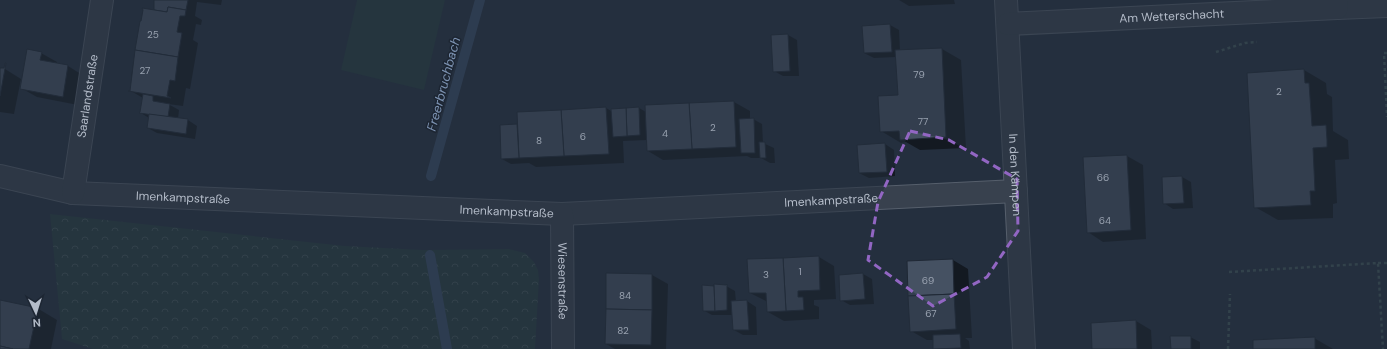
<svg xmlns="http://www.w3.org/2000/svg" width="1387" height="349" viewBox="0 0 1387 349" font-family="'DM Sans',sans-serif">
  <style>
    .forest { fill: url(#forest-crowns) }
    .garden { fill: #263c3f }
    .shadow { fill: #0007 }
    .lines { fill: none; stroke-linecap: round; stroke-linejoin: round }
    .stream { stroke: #394c67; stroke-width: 10 }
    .building { fill: #455162; stroke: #1f2835 }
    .street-casing { stroke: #565f6c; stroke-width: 24 }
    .path { stroke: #44595c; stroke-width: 2.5; stroke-dasharray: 3 3; stroke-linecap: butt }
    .street { stroke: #38414e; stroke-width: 22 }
    .marked { fill: none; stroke: #9266c3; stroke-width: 3; stroke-dasharray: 8 5; stroke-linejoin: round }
    .labels { text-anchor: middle; stroke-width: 3; stroke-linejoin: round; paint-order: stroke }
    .number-label { font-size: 10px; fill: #98a1af }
    .street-label { font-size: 12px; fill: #b4bcc9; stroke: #1d2633 }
    .water-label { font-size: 13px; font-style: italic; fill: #7c92b1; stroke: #1d2633 }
  </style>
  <defs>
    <pattern id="forest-crowns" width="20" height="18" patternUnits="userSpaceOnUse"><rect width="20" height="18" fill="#263c3f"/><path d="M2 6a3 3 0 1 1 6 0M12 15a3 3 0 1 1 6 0" fill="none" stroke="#435659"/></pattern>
  </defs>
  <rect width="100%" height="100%" fill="#242f3e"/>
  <polygon class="forest" points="50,214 345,246 423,250 509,249 525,253 534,262 538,270 539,279 535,349 93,349 62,339"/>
  <polygon class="garden" points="357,0 445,0 424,90 341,70"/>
  <g class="shadow">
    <polygon points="156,0 222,0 221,5 197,2 195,16 202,20 201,25 196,24 193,40 198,43 190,89 186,88 183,106 168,104 179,110 178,119 188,120 197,126 195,139 157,133 148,128 149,118 141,113 143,98 131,91 133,79 131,78 140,22 159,12"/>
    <polygon points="899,0 954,0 955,4 909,6"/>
    <polygon points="890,25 899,30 900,51 942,49 961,60 966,148 920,150 906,142 901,143 881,131 899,96 896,57 874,58 864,53"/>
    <polygon points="788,35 797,40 799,76 783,76 774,71"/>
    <polygon points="41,53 57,62 57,64 68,66 84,76 78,105 37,97 21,88"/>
    <polygon points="0,68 5,69 21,79 14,114 0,112"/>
    <polygon points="1304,70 1326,83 1327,94 1332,97 1333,131 1348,140 1349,159 1335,160 1337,203 1333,204 1333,218 1278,220 1255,207"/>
    <polygon points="734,102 750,111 750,119 753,119 762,124 763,143 774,148 775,163 770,163 761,158 751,158 747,156 663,160 648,151 647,140 623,141 624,163 536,167 529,163 511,164 502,159 517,125 606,108 613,112 639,108 646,112"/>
    <polygon points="885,144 894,150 895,176 869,178 859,173"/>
    <polygon points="1127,156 1143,165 1146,239 1103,242 1088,232"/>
    <polygon points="1182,177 1191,182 1193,208 1173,209 1164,203"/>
    <polygon points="819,257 834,266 836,299 814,300 814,305 819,307 819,319 784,321 768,312 768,302 750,293"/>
    <polygon points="953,260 968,269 972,338 965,338 969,341 970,349 934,349 934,340 927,340 911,331"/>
    <polygon points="863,274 872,279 874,304 850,305 841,300 840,276"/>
    <polygon points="652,275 668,284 666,349 615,349 606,344"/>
    <polygon points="726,286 735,291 736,302 747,301 756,307 757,335 743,335 734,330 733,315 712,315 703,310"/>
    <polygon points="0,301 37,308 57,320 51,349 0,349"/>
    <polygon points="1136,321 1151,330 1152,349 1093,349"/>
    <polygon points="1190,337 1200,342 1200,349 1172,349"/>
    <polygon points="1314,338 1333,349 1254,349"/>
  </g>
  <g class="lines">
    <g class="stream">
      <polyline points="431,176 480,0"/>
      <polyline points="430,255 447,349"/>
    </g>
  </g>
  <g class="building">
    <polygon points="154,0 188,0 186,10 168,7 167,12 154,10"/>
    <polygon points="168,7 186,10 185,16 180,16 177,32 182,33 178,57 135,50 140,21 141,21 143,10 142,8 167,12"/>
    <polygon points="890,24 892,52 864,53 862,26"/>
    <polygon points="788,34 790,71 773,72 771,35"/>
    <polygon points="942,48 946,137 900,140 899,131 880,132 878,96 898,95 895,50"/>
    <polygon points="27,49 42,52 40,60 68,65 63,97 20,89"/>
    <polygon points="135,50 178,57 175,81 170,80 167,96 171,98 128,91 130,91"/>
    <polygon points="5,63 6,63 0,96 0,68 4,68"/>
    <polygon points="1304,69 1305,83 1309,83 1312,126 1326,125 1327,140 1327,147 1313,148 1315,191 1310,191 1311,205 1254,208 1247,73"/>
    <polygon points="143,94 153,96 153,101 170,104 168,117 139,113 140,112"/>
    <polygon points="734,101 736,147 692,149 689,103"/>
    <polygon points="689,103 692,149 647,151 645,105"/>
    <polygon points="606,107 609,154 564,156 561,110"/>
    <polygon points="639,107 640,135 627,136 626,108"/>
    <polygon points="626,108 627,136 613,137 611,109"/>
    <polygon points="561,110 564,156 519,158 517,112"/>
    <polygon points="149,114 188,119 186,134 147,128"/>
    <polygon points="754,118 755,153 741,153 739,119"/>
    <polygon points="517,124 519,158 501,159 500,125"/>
    <polygon points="759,142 765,142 766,158 760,158"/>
    <polygon points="885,143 887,172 859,173 857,145"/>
    <polygon points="1127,155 1131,230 1087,233 1083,157"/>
    <polygon points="1182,176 1184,203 1163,204 1162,177"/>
    <polygon points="819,256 820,290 798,291 798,297 803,297 804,310 786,311 783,258"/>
    <polygon points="783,258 786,311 767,312 766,293 749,293 747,259"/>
    <polygon points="953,259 954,294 908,296 907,261"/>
    <polygon points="606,273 652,274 652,310 606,309"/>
    <polygon points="863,273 865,299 840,301 839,275"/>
    <polygon points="714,284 715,311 703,311 702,285 714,286"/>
    <polygon points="714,284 726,285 727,284 727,310 715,311"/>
    <polygon points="954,294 956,329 910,332 908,296"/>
    <polygon points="0,300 38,308 29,349 13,349 0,346"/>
    <polygon points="747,300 749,330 733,330 731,301"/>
    <polygon points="606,309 652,310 651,345 605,344"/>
    <polygon points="1136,320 1137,349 1092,349 1091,323"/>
    <polygon points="960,334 961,348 933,349 933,335"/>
    <polygon points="1170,336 1191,336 1191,349 1171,349"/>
    <polygon points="1315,337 1315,349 1253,349 1253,340"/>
    <polygon points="0,346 13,349 0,349"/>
  </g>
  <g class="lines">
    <defs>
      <g id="street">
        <path id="s1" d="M 1006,0 L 1024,349"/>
        <polyline points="1337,8 1387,6"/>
        <path id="s2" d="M 1008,24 L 1337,8 L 1336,0"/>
        <path id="s3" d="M 0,176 L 73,193 L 562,214 L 1016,191"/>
        <path id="s4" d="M 73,193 L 102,0"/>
        <path id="s5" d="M 562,214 L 563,349"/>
      </g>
    </defs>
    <use href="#street" class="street-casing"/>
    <g class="path">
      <polyline points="1216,52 1245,43 1257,42"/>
      <polyline points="1387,53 1384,53 1387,117"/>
      <polyline points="1378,263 1387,263"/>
      <polyline points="1229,272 1378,263 1383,349"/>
      <polyline points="1228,349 1230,294"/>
    </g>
    <use href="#street" class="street"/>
  </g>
  <path d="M0 0H1387V349H0ZM 910,131 L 949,140 L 1017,179 L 1018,231 L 987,277 L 933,306 L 868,260 L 878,202 Z" fill="#242f3e" fill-opacity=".55" fill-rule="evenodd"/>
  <path class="marked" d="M 910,131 L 949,140 L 1017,179 L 1018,231 L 987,277 L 933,306 L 868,260 L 878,202 Z"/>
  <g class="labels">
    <g class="number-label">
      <text x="153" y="38">25</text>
      <text x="145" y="74">27</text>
      <text x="919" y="78">79</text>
      <text x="1279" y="95">2</text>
      <text x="923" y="125">77</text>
      <text x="713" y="131">2</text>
      <text x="665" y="137">4</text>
      <text x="583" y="140">6</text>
      <text x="539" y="144">8</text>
      <text x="1103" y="181">66</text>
      <text x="1105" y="224">64</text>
      <text x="800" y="275">1</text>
      <text x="766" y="278">3</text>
      <text x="928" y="284">69</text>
      <text x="625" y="299">84</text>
      <text x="931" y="317">67</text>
      <text x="623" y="334">82</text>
    </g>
    <g class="street-label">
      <text dy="4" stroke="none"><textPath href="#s2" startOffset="164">Am Wetterschacht</textPath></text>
      <text dy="4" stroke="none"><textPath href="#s4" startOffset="98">Saarlandstraße</textPath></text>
      <text dy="4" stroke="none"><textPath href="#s1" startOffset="175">In den Kämpen</textPath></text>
      <text dy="4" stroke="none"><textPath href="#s3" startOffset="185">Imenkampstraße</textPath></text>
      <text dy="4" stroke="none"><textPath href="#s3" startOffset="834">Imenkampstraße</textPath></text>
      <text dy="4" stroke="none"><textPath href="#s3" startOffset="509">Imenkampstraße</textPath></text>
      <text dy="4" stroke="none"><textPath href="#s5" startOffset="67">Wiesenstraße</textPath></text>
    </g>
    <g class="water-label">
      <text transform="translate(443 84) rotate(-75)" y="5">Freerbruchbach</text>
    </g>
  </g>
  <g transform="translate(36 313) rotate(176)" stroke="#1d2633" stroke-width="3" paint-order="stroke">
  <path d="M0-3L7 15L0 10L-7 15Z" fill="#b4bcc9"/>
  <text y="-6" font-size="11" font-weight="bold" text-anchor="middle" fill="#b4bcc9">N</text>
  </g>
</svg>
